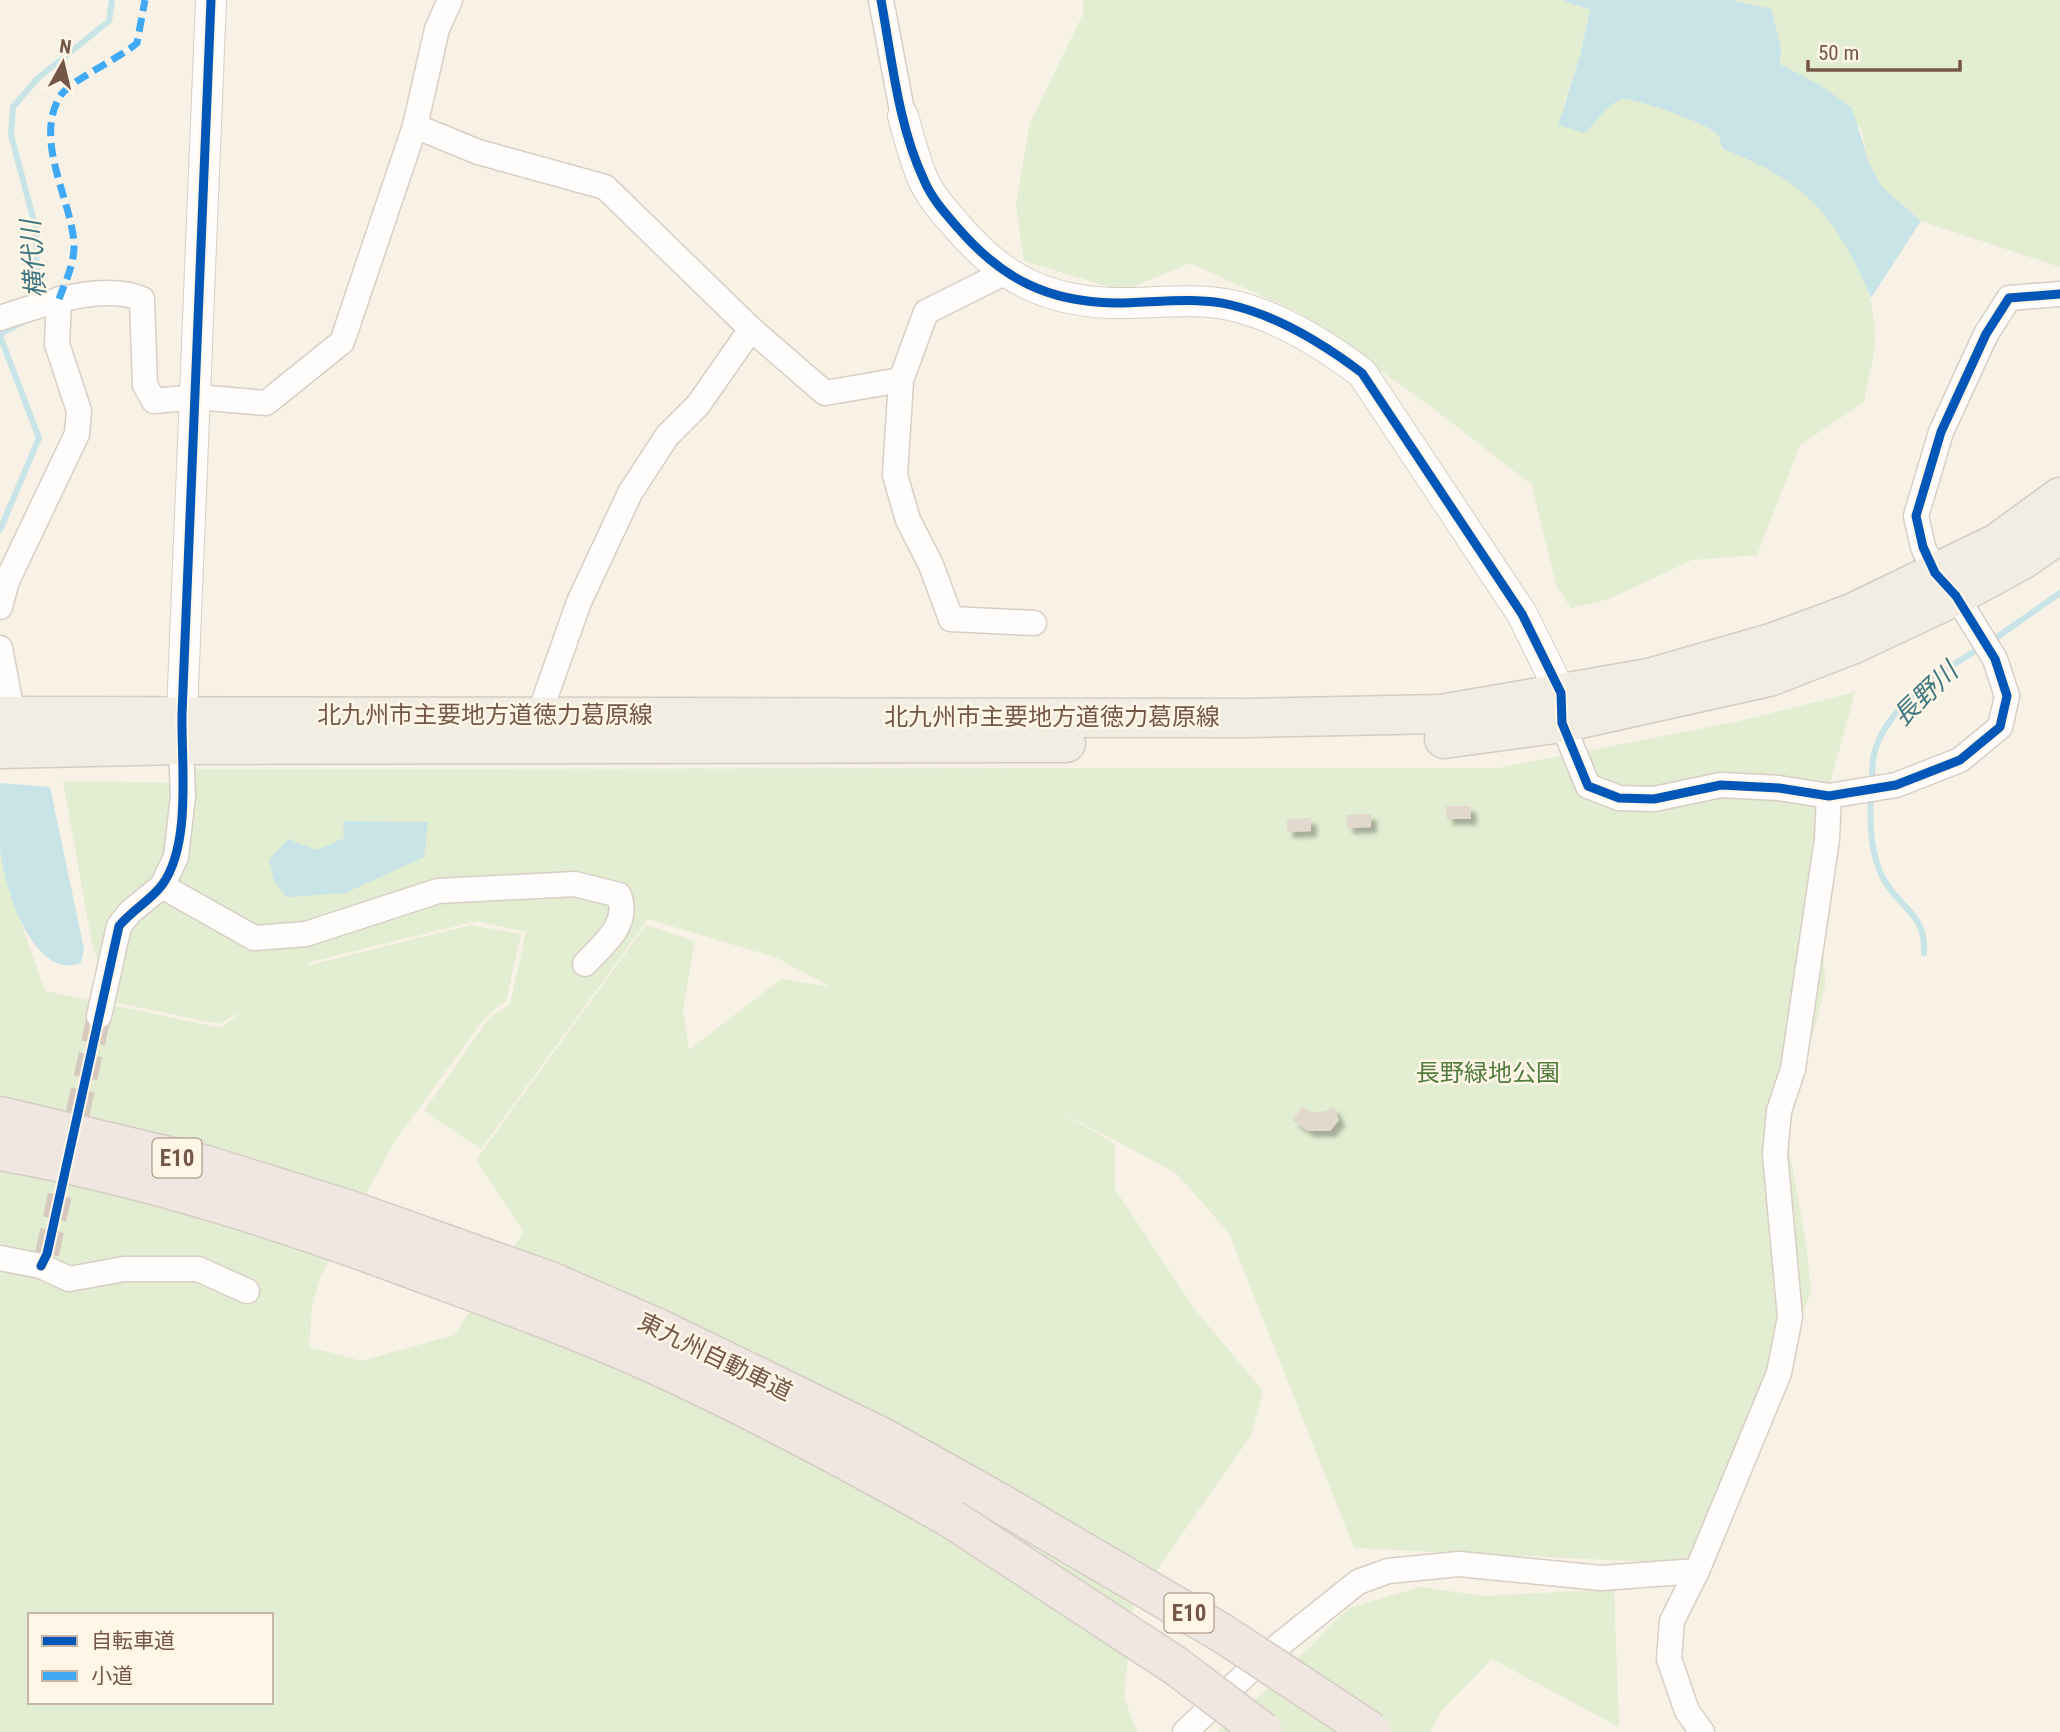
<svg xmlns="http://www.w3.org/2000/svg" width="2060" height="1732" viewBox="0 0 2060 1732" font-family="'Roboto Condensed','Noto Sans JP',sans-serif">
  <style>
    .green { fill: #e2edd1; fill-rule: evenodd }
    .water { fill: #c8e4e7 }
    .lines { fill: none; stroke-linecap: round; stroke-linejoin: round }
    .stream { stroke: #c8e4e7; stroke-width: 6 }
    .building { fill: #e3d8ce; filter: url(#shadow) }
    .minor-tunnel { stroke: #d6cabe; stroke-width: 24; stroke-dasharray: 24 12; stroke-linecap: butt }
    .minor-casing { stroke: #d8cec5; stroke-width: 27 }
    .tertiary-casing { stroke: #d8cec5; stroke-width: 32 }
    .primary-casing { stroke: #d5ccc4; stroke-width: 41 }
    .motorway-casing { stroke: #d5ccc4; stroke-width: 41 }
    .minor { stroke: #fefdfb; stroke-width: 24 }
    .tertiary { stroke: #fefdfb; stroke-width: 30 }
    .primary { stroke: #f2ede3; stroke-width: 38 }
    .motorway { stroke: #f1e7e2; stroke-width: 38 }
    .motorway-bridge-casing { stroke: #d5ccc4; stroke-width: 41; stroke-linecap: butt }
    .motorway-bridge { stroke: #f1e7e2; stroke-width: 38 }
    .quiet { stroke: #3fa9f5; stroke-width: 7; stroke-dasharray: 14 7; stroke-linecap: butt }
    .cycleway-casing { stroke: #fff6e7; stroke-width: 13 }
    .cycleway { stroke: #0057b8; stroke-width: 9 }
    .labels { text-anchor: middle; stroke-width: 5; stroke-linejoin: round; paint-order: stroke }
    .shield { fill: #fff6e7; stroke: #9e8777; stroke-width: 2 }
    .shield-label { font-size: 23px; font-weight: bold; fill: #745747 }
    .street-label { font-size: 24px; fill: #745747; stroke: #fff6e7 }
    .park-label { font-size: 24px; fill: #507b3e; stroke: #fff6e7 }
    .water-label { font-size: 26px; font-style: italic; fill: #3d7782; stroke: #fff6e7 }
  </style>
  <defs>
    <filter id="shadow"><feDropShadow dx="6" dy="6" stdDeviation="2" flood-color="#0004"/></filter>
  </defs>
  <rect width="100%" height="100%" fill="#f7f1e6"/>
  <g class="green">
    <path d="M 1083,0 L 1562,0 L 1590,10 L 1580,56 L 1563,106 L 1585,133 C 1596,122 1606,105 1621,99 C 1630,96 1709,124 1717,134 C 1720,137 1721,144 1723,149 C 1738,154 1755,159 1768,167 C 1827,202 1874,268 1875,338 C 1875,358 1867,381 1864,402 L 1800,445 L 1757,555 L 1692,560 L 1609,599 L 1571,608 L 1556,585 L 1532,485 L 1430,406 L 1300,313 L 1190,263 L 1123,291 L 1024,261 L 1016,205 L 1030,123 L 1083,14 Z"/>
    <polygon points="1732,0 2060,0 2060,267 1921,221 1881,186 1869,163 1861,129 1820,85 1780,64 1781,50 1772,9"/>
    <path d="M 1855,692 L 1819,824 L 1825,987 L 1787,1137 L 1806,1243 L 1811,1293 L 1690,1564 L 1354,1548 L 1229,1233 L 1176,1173 L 1056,1109 L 1115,1144 L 1115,1189 L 1193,1307 L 1263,1391 L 1252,1434 L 1133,1604 L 1124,1697 L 1137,1732 L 0,1732 L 0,850 L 16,909 L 45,991 L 221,1028 L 244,1009 L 220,1024 L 108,1001 L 91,938 L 63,781 L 190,783 L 193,769 L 1498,768 L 1735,722 ZM 648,919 L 777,958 L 831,987 L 781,979 L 689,1050 L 683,1009 L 695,941 L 646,925 L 476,1160 L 524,1232 L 454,1335 L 362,1361 L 309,1347 L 312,1306 L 320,1278 L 395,1141 L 487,1015 L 506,1001 L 521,934 L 471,925 L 305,966 L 311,962 L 477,921 L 526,932 L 510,1004 L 490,1017 L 424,1111 L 481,1149 ZM 30,1615 L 271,1615 L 271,1702 L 30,1702 Z"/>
    <polygon points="1420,1587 1485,1596 1614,1589 1619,1727 1492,1659 1441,1711 1430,1732 1217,1732 1267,1689 1349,1608"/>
  </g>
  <g class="water">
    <path d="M 1562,0 L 1732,0 L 1772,9 L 1781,50 L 1780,64 L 1820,85 L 1852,108 L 1869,163 L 1881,186 L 1921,221 L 1871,298 C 1836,216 1807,181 1723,149 C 1721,144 1720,137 1717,134 C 1709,124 1630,96 1621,99 C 1606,106 1596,122 1585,133 L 1558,125 L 1580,56 L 1590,10 Z"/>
    <path d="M 0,783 L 50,787 L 84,949 L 81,963 C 32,982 3,883 0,848 C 0,826 0,804 0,783 Z"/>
    <polygon points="343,821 428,822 424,857 345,893 287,897 274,881 269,860 288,839 317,850 344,838"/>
  </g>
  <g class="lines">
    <g class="stream">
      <polyline points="37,300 36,229 11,135 13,107 38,78 109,21 112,0"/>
      <polyline points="0,334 23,322"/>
      <polyline points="0,336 39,438 0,530"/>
      <polyline points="1990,642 2060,593"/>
      <path d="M 1872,782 C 1872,773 1872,763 1874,754 C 1886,706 1941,672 1980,648"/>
      <path d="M 1871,796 C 1869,821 1871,856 1883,878 C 1899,909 1926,912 1924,953"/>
    </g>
  </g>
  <g class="building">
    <polygon points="1446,806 1470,806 1471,819 1447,819"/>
    <polygon points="1371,814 1371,827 1347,828 1347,815"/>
    <polygon points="1311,818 1311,831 1287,832 1287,819"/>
    <polygon points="1303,1107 1311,1113 1326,1111 1333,1107 1339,1120 1330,1131 1308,1131 1292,1120"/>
  </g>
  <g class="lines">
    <polyline class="minor-tunnel" points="47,1254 99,1016"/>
    <defs>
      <g id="minor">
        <polyline points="881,0 903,116"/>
        <polyline points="415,126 478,152 605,187 751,329 825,393 901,380"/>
        <polyline points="1004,273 926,312 901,380 895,475 908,520 931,565 951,619 1034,623"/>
        <path d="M 0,318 C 40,305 102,282 142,299 L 145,385 L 154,401 L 196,397 L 266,403 L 342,342 L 415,126 L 437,29 L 450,0"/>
        <polyline points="0,607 7,581 77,434 79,411 57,344 59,299"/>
        <polyline points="0,648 10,701"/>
        <polyline points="1561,709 1562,723 1588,786 1619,798 1654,799 1721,785 1779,788 1829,796 1896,785 1960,760 2000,727 2007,696 1995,659 1956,596 1935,573 1923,547 1916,516 1941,432 1986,334 2009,298 2060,294"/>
        <polyline points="539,715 579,602 630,493 667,436 698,405 751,329"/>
        <path d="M 162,886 L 254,938 L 306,934 L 438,891 L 575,884 L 619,895 C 630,925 604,943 585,964"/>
        <polyline points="99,1016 119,926 130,912 162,886 176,857 183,796 181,745"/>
        <polyline points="0,1258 41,1266 69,1279 124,1269 198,1269 247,1291"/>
        <polyline points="1185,1732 1263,1658 1358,1582 1388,1571 1459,1564 1601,1578 1697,1571"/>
        <polyline points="1702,1732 1687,1711 1669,1659 1672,1621 1697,1571 1779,1373 1790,1317 1775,1154 1779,1111 1793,1069 1827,839 1829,796"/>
      </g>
      <g id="tertiary">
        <path d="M 903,116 C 909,137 914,158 922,177 C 930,196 943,210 956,225 C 1000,277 1044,301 1113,303 C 1151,304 1193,297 1230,305 C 1277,315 1325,345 1362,373 L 1522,614 L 1561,693"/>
        <polyline points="181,737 211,0"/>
      </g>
      <g id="primary">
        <polyline points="0,716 1249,718 1441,714 1649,678 1771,643 1852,613 1997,543 2060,497"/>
        <polyline points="1444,739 1562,723 1769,677 1854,644 1956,596 2022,560 2060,534"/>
        <polyline points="0,749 181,745 1066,743"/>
      </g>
      <g id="motorway">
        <polyline points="0,1116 206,1165 350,1210 550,1281 660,1329 884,1438 1000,1503"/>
        <path d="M 0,1151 C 138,1175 275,1218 406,1267 C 487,1297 568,1326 647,1361 C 751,1408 853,1463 952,1519"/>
      </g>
    </defs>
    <use href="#minor" class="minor-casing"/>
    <use href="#tertiary" class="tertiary-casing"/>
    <use href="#primary" class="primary-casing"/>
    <use href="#motorway" class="motorway-casing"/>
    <use href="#minor" class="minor"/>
    <use href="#tertiary" class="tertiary"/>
    <use href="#primary" class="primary"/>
    <use href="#motorway" class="motorway"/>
    <defs>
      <g id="motorway-bridge">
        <polyline points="1000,1503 1222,1633 1372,1732"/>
        <polyline points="952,1519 1176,1666 1263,1732"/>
      </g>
    </defs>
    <use href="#motorway-bridge" class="motorway-bridge-casing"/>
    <use href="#motorway-bridge" class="motorway-bridge"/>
    <path class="quiet" d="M 59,299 C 66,280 75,263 74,242 C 70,197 33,138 61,95 C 71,80 119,59 137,43 L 145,0"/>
    <defs>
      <g id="cycleway">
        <path d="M 881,0 C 892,59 898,125 924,180 C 932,199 945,213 958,228 C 1001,278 1047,302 1115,303 C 1152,303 1195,296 1231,305 C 1278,316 1325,345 1362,373 L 1522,614 L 1561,693 L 1562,723 L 1588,786 L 1619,798 L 1654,799 L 1721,785 L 1779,788 L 1829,796 L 1896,785 L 1960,760 L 2000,727 L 2007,696 L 1995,659 L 1956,596 L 1935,573 L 1923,547 L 1916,516 L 1941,432 L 1986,334 L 2009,298 L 2060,294"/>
        <path d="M 41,1266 L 47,1254 L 119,926 C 132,910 151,900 162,885 C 192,844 181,763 182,714 L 211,0"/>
      </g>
    </defs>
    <use href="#cycleway" class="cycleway-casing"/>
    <use href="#cycleway" class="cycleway"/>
  </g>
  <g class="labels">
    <g class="shield">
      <rect x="152.5" y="1138.5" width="49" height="39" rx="5"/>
      <rect x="1164.5" y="1593.5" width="49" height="39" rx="5"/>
    </g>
    <g class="shield-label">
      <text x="177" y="1166">E10</text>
      <text x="1189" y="1621">E10</text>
    </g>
    <g class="street-label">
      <text x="485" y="723">北九州市主要地方道徳力葛原線</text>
      <text x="1052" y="725">北九州市主要地方道徳力葛原線</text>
      <text transform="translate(715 1357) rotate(26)" y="8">東九州自動車道</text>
    </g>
    <g class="park-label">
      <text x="1488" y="1081">長野緑地公園</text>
    </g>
    <g class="water-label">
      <text transform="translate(33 259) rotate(-94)" y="9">横代川</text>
      <text transform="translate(1925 694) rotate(-44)" y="9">長野川</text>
    </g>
  </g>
  <rect x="28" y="1613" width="245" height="91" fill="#fff6e7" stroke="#c7b6a7" stroke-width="2"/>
  <rect x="42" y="1636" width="35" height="10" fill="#0057b8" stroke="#c7b6a7" stroke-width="2"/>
  <text x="91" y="1648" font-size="21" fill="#745747">自転車道</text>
  <rect x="42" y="1671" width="35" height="10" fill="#3fa9f5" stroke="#c7b6a7" stroke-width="2"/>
  <text x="91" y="1683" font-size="21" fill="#745747">小道</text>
  <g transform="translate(63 63) rotate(8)" stroke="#fff6e7" stroke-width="5" paint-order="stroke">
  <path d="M0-5L12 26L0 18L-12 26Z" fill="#745747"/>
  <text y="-10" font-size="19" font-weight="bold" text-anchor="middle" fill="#745747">N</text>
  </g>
  <path d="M1808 60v10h152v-10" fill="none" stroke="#745747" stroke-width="3.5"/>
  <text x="1818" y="60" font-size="21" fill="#745747" stroke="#fff6e7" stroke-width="5" paint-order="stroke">50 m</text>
</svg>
